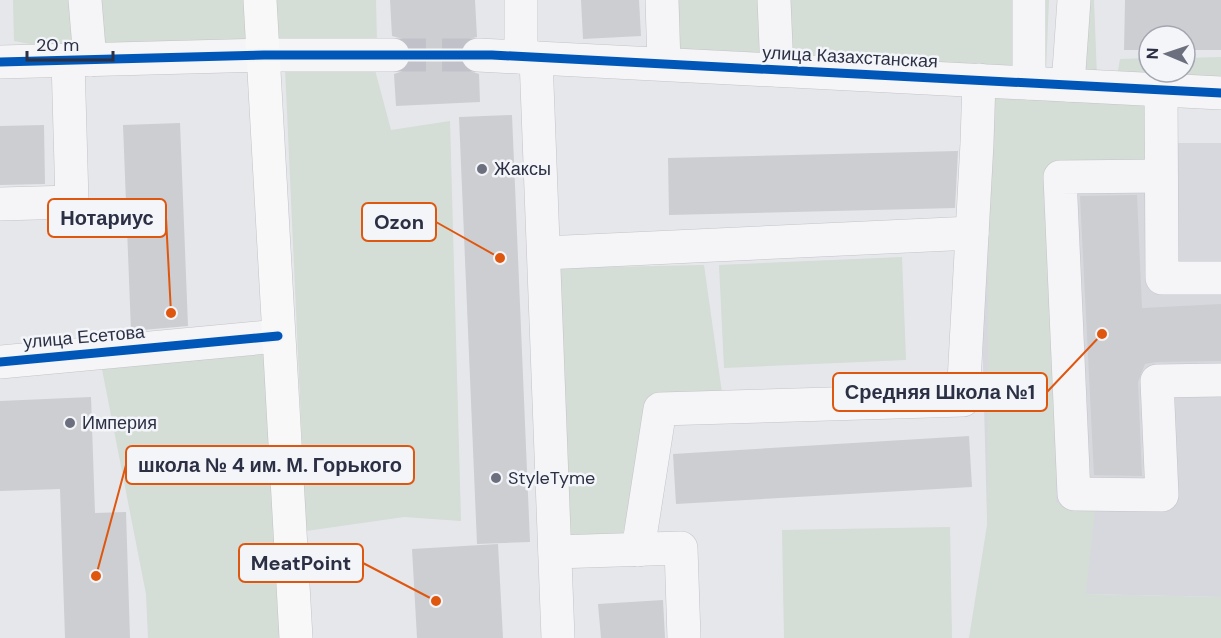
<svg xmlns="http://www.w3.org/2000/svg" width="1221" height="638" viewBox="0 0 1221 638" font-family="'DM Sans',sans-serif">
  <style>
    .built { fill: #d6d8de }
    .green { fill: #d4ddd6 }
    .building { fill: #cdced2 }
    .lines { fill: none; stroke-linecap: round; stroke-linejoin: round }
    .minor-tunnel { stroke: #c1c2c9; stroke-width: 33; stroke-dasharray: 33 16; stroke-linecap: butt }
    .minor-casing { stroke: #c3c4c8; stroke-width: 34 }
    .major-casing { stroke: #c2c3c8; stroke-width: 34 }
    .minor { stroke: #f5f5f7; stroke-width: 33 }
    .major { stroke: #f8f8f8; stroke-width: 33 }
    .cycleway-casing { stroke: #f4f5f9; stroke-width: 13 }
    .cycleway { stroke: #0057b8; stroke-width: 9 }
    .poi-dot { fill: #6c707e; stroke: #f4f5f9; stroke-width: 2 }
    .labels { text-anchor: middle; stroke-width: 5; stroke-linejoin: round; paint-order: stroke }
    .street-label { font-size: 18px; fill: #2b3044; stroke: #f4f5f9 }
    .poi-label { font-size: 18px; fill: #2b3044; stroke: #f4f5f9; text-anchor: start }
    .leader { fill: none; stroke: #df570f; stroke-width: 2 }
    .callout-dot { fill: #df570f; stroke: #f4f5f9; stroke-width: 2 }
    .callout { fill: #f4f5f9; stroke: #df570f; stroke-width: 2 }
    .callout-label { font-size: 20px; text-anchor: middle; font-weight: bold; fill: #2b3044 }
  </style>
  <rect width="100%" height="100%" fill="#e6e7ea"/>
  <polygon class="built" points="977,143 1221,143 1221,597 989,592"/>
  <g class="green">
    <polygon points="13,0 74,0 77,53 14,41"/>
    <polygon points="100,0 248,0 250,40 99,50"/>
    <polygon points="272,0 376,0 377,45 274,42"/>
    <polygon points="675,0 766,0 765,56 676,49"/>
    <polygon points="785,0 1049,0 1046,70 789,58"/>
    <polygon points="1067,0 1094,0 1097,77 1068,85"/>
    <polygon points="1221,57 1221,82 1117,76 1120,59 1149,58 1149,72 1185,72 1185,58"/>
    <polygon points="285,67 375,70 391,130 450,121 461,521 404,517 306,531"/>
    <polygon points="989,91 1151,102 1151,176 1060,177 1056,502 1096,504 1086,594 1221,597 1221,638 969,638 987,525"/>
    <polygon points="902,257 906,360 724,368 719,265"/>
    <polygon points="704,265 722,393 657,393 622,537 566,538 560,268"/>
    <polygon points="269,348 286,638 148,638 146,594 101,364"/>
    <polygon points="950,527 952,638 784,638 782,530"/>
  </g>
  <g class="building">
    <polygon points="390,0 475,0 477,37 469,39 463,44 459,55 462,64 467,70 479,74 480,102 396,106 394,74 403,71 409,65 412,54 409,46 403,39 392,36"/>
    <polygon points="581,0 639,0 641,36 583,39"/>
    <polygon points="1125,0 1221,0 1221,50 1185,50 1185,36 1149,36 1149,50 1124,50"/>
    <polygon points="512,115 530,542 477,544 459,117"/>
    <polygon points="180,123 188,326 131,331 123,125"/>
    <polygon points="44,125 45,184 0,185 0,126"/>
    <polygon points="958,151 955,208 669,215 668,158"/>
    <polygon points="1137,195 1142,308 1221,304 1221,361 1157,362 1145,364 1138,382 1142,476 1094,475 1080,196"/>
    <polygon points="91,397 95,513 126,512 130,638 65,638 60,489 0,491 0,401"/>
    <polygon points="969,436 972,487 676,504 673,454"/>
    <polygon points="498,544 503,638 417,638 412,549"/>
    <polygon points="663,600 665,638 601,638 598,604"/>
  </g>
  <g class="lines">
    <polyline class="minor-tunnel" points="393,55 478,55"/>
    <defs>
      <g id="minor">
        <polyline points="85,0 90,60"/>
        <polyline points="521,0 521,57"/>
        <polyline points="662,0 664,64"/>
        <polyline points="774,0 777,70"/>
        <polyline points="1029,0 1029,83"/>
        <polyline points="478,55 1221,93"/>
        <polyline points="536,58 558,638"/>
        <polyline points="0,62 264,55 393,55"/>
        <polyline points="1068,85 1074,0"/>
        <polyline points="1161,90 1162,278 1221,278"/>
        <polyline points="1161,176 1060,177 1074,494 1162,495 1157,381 1221,380"/>
        <polyline points="0,204 72,202 68,60"/>
        <polyline points="544,253 972,233"/>
        <polyline points="0,362 278,336"/>
        <polyline points="638,550 660,409 963,400 977,143 979,80"/>
        <polyline points="555,552 681,548 684,638"/>
      </g>
      <polyline id="major" points="260,0 296,638"/>
    </defs>
    <use href="#minor" class="minor-casing"/>
    <use href="#major" class="major-casing"/>
    <use href="#minor" class="minor"/>
    <use href="#major" class="major"/>
    <defs>
      <g id="cycleway">
        <polyline points="0,62 264,55 492,55 1221,93"/>
        <polyline points="0,362 278,336"/>
      </g>
    </defs>
    <use href="#cycleway" class="cycleway-casing"/>
    <use href="#cycleway" class="cycleway"/>
  </g>
  <g class="poi-dot">
    <circle cx="482" cy="169" r="6"/>
    <circle cx="70" cy="423" r="6"/>
    <circle cx="496" cy="478" r="6"/>
  </g>
  <g class="labels">
    <g class="street-label">
      <text transform="translate(850 57) rotate(3)" y="6">улица Казахстанская</text>
      <text transform="translate(84 337) rotate(-5)" y="6">улица Есетова</text>
    </g>
    <g class="poi-label">
      <text x="494" y="175">Жаксы</text>
      <text x="82" y="429">Империя</text>
      <text x="508" y="484">StyleTyme</text>
    </g>
  </g>
  <path class="leader" d="M171 313L166 218M500 258L436 222M1102 334L1047 392M96 576L126 465M436 601L363 563"/>
  <g class="callout-dot">
    <circle cx="171" cy="313" r="6"/>
    <circle cx="500" cy="258" r="6"/>
    <circle cx="1102" cy="334" r="6"/>
    <circle cx="96" cy="576" r="6"/>
    <circle cx="436" cy="601" r="6"/>
  </g>
  <g class="callout">
    <rect x="48" y="199" width="118" height="38" rx="6"/>
    <rect x="362" y="203" width="74" height="38" rx="6"/>
    <rect x="833" y="373" width="214" height="38" rx="6"/>
    <rect x="126" y="446" width="288" height="38" rx="6"/>
    <rect x="239" y="544" width="124" height="38" rx="6"/>
  </g>
  <g class="callout-label">
    <text x="107" y="225">Нотариус</text>
    <text x="399" y="229">Ozon</text>
    <text x="940" y="399">Средняя Школа №1</text>
    <text x="270" y="472">школа № 4 им. М. Горького</text>
    <text x="301" y="570">MeatPoint</text>
  </g>
  <g transform="translate(1167 54) rotate(272)"><circle r="28" fill="#f4f5f9" stroke="#a4a6b1" stroke-width="1.5"/>
  <path d="M0-4.5L10 22L0 15L-10 22Z" fill="#6c707e"/>
  <text y="-9" font-size="16" font-weight="bold" text-anchor="middle" fill="#2b3044">N</text>
  </g>
  <path d="M27 51v9h86v-9" fill="none" stroke="#2b3044" stroke-width="3"/>
  <text x="36" y="51" font-size="18" fill="#2b3044" stroke="#f4f5f9" stroke-width="4.5" paint-order="stroke">20 m</text>
</svg>
